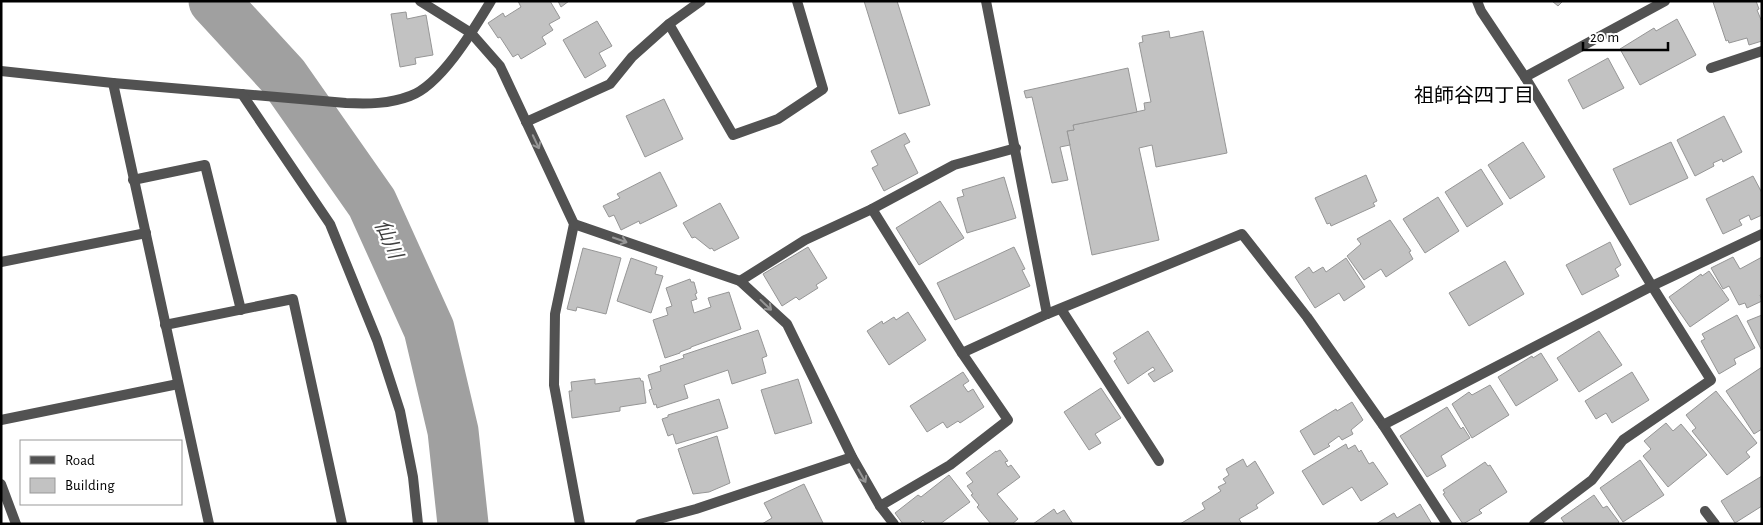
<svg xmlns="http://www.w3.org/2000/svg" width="1763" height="525" viewBox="0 0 1763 525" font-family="'Alegreya Sans','Noto Sans JP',sans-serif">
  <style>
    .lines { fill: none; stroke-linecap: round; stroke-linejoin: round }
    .river { stroke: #a0a0a0; stroke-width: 51 }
    .building { fill: #c2c2c2; stroke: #969696 }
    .service { stroke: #525252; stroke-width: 10 }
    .minor { stroke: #525252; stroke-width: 10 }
    .oneway { stroke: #979797 }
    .labels { text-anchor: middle; stroke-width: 4.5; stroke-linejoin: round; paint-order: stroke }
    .neighbourhood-label { font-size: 20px; fill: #000; stroke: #fff }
    .water-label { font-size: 20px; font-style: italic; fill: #414141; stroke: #fff }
  </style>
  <rect width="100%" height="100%" fill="#fff"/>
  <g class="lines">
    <polyline class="river" points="214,1 283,76 372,203 429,329 453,431 463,524"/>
  </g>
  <g class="building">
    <polygon points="518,1 550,1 560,18 549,24 553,30 542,37 546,44 521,59 518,54 513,57 500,37 498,38 488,23 503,13 505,17 521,7"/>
    <polygon points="558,1 569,1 561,7"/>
    <polygon points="864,1 897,1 930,105 899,114"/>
    <polygon points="1552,1 1563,1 1558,6"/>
    <polygon points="1717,1 1756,1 1759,9 1757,10 1762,22 1762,41 1749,45 1747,38 1729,43 1728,40 1726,41 1713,2"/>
    <polygon points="406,12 407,19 426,15 433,55 415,58 416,64 400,67 391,14"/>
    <polygon points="1677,19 1696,55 1640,85 1620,49 1654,28 1656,31"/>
    <polygon points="597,21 612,46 599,53 606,66 585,78 563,40"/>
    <polygon points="1169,31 1170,38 1203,31 1227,153 1156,167 1152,145 1139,148 1159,240 1092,255 1067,131 1074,130 1073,125 1145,110 1144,103 1151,102 1139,43 1143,42 1142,36"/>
    <polygon points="1608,58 1624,88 1583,109 1568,80"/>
    <polygon points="1128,68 1137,112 1073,125 1074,130 1067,131 1070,145 1060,147 1068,180 1052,183 1032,97 1026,98 1024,91"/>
    <polygon points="664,99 683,139 645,157 626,116"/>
    <polygon points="1724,116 1742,152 1723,162 1722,159 1713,163 1714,166 1695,176 1677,140"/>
    <polygon points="905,133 910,142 904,145 918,173 884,191 872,168 878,165 871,151"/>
    <polygon points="1523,142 1545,177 1510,199 1488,165"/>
    <polygon points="1671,142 1688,178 1630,205 1613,169"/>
    <polygon points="1481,169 1503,204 1467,227 1445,192"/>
    <polygon points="660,172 677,206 640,224 639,221 621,230 614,215 609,217 603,206 620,198 617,194"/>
    <polygon points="1366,175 1377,201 1373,203 1375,206 1331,226 1330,223 1327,224 1315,198"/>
    <polygon points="1753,176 1762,193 1762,215 1751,220 1749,215 1739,220 1742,225 1723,234 1706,199"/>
    <polygon points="1004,177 1016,218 967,233 957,198 964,196 962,190"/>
    <polygon points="1438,197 1459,231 1425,253 1403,219"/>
    <polygon points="940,201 964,238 919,265 896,228"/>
    <polygon points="720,203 739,238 714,251 712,248 710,249 695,237 692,238 683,223"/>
    <polygon points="1390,220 1411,251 1409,252 1413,259 1386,277 1381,269 1364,280 1347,256 1361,244 1357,239"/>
    <polygon points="1610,242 1621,265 1615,269 1619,276 1582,295 1566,265"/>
    <polygon points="808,247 827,278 816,285 818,288 799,300 796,297 782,306 763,274"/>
    <polygon points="1014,247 1025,269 1022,270 1030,286 955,320 937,283"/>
    <polygon points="583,248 621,258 606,314 577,307 576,311 567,309"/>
    <polygon points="1733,257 1740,269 1762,257 1762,294 1760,295 1762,301 1747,308 1745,303 1739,305 1729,286 1723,289 1711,268"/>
    <polygon points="631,258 657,267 655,274 663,276 651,313 617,301"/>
    <polygon points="1346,258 1365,287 1344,301 1339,293 1315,308 1295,277 1309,267 1313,273 1323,267 1326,272"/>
    <polygon points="1505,261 1524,294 1469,326 1449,293"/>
    <polygon points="1709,271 1729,300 1690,327 1669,297 1701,274 1702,276"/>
    <polygon points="690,279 691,282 694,282 697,293 695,294 697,299 691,301 694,313 711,307 708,298 729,292 741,329 691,347 691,348 680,352 680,353 665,358 653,320 668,315 666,308 672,306 666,288"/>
    <polygon points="908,312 926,340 889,365 867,331 882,321 883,324 894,317 896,320"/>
    <polygon points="1737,315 1755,348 1734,359 1736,364 1719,374 1701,341 1705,339 1702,334"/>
    <polygon points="1762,315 1762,351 1747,321"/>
    <polygon points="758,330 767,356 762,358 766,373 732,384 728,370 684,385 688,398 657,408 656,404 654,405 649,390 652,389 648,375 661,371 660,366 684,358 683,355"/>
    <polygon points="1148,331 1173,371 1154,382 1148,374 1155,370 1153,367 1128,384 1114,361 1117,359 1113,353"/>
    <polygon points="1599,331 1622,365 1579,392 1557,358"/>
    <polygon points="1541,353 1558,380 1516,406 1498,377 1532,356 1533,358"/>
    <polygon points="1762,367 1762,429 1754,434 1726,391"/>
    <polygon points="963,372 969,381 963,385 968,392 973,389 984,407 960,423 958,421 947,428 943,422 927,432 910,406"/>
    <polygon points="1632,372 1649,400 1612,423 1606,413 1596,419 1585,401"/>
    <polygon points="640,378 641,381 643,381 646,403 620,407 620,411 572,418 569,391 572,391 571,382 595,379 595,384"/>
    <polygon points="798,379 812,423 775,434 761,390"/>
    <polygon points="1490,385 1509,415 1472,438 1452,404 1469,392 1472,395"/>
    <polygon points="1101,388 1121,418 1095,434 1101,443 1089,450 1064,412"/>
    <polygon points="1716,391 1757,443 1746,452 1750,457 1727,475 1692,431 1696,428 1686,415"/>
    <polygon points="719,399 728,428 676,444 673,434 668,436 662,419 668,417 668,415"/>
    <polygon points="1352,402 1363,420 1351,430 1353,434 1342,440 1339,436 1328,444 1330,446 1314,455 1300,431 1336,409 1337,411"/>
    <polygon points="1447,407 1461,429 1463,427 1470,438 1441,456 1446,466 1427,477 1400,436"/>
    <polygon points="1666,423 1673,431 1681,424 1707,455 1668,487 1643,456 1651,449 1644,441"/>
    <polygon points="717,436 730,483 709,492 693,494 678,449"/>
    <polygon points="1346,444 1348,449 1355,445 1359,452 1361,450 1369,464 1373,462 1388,484 1361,501 1352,487 1323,505 1302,471"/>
    <polygon points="1000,450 1008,461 1005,462 1008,467 1011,465 1020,477 997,494 1018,519 1012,524 991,524 977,507 979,505 971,495 973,494 967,486 973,482 966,473 996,451 996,452"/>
    <polygon points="1243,459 1247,467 1255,461 1274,493 1256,505 1258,508 1239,519 1242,524 1180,524 1205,509 1202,503 1221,491 1218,487 1226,483 1223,479 1229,475 1226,469"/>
    <polygon points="1640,460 1664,495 1623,522 1600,488"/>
    <polygon points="1485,462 1488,466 1490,465 1507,492 1479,510 1482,513 1463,524 1443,494 1445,493 1443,490"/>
    <polygon points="949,475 970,502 940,524 926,524 923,520 919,524 903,524 895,513 918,495 921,497"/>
    <polygon points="1762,476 1762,506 1735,523 1721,501"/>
    <polygon points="804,484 823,523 762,524 772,518 764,503"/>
    <polygon points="1594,495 1603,508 1607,506 1619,522 1617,524 1565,524 1561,518"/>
    <polygon points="1420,504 1432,524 1376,524 1394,513 1397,518"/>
    <polygon points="1054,509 1057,514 1064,510 1073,524 1033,524"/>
  </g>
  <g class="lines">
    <g class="service">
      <polyline points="669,24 733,135 778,119 823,89 797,1"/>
      <polyline points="1711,68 1762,51"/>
      <polyline points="133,180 205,165 241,310"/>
      <polyline points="872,209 962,353 1008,420 950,465 880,506"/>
      <polyline points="740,281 805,240 872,209 954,165 1016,148"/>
      <polyline points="1061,309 1159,461"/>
      <polyline points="962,353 1047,314"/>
      <polyline points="1705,511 1715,524"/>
      <polyline points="640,524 696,509 852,457"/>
      <polyline points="1534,524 1592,480 1623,440 1711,380 1652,286"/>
    </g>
    <g class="minor">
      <polyline points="420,1 471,33 500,66 574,224 555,314 554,385 580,524"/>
      <polyline points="986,1 1047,314 1242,234 1307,317 1383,425 1447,524"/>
      <polyline points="1477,1 1481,11 1525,77 1652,286"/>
      <path d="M 1,71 L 113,83 L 346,103 C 368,104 389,104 410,96 C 441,85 474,29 491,1"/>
      <polyline points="1525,77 1665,1"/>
      <polyline points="113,83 209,524"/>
      <polyline points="242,94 330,224 377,340 400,411 413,477 418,524"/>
      <polyline points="526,122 610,84 632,57 669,24 701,1"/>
      <polyline points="574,224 740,281 787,324 852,457 880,506 894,524"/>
      <polyline points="1,262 146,233"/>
      <polyline points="165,325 293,299 342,524"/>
      <polyline points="1,420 178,384"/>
      <polyline points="1383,425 1652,286 1762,234"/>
      <polyline points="1,484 16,524"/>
    </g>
  </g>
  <defs><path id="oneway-shaft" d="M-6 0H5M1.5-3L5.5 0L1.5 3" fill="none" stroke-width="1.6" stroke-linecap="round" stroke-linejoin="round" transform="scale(1.25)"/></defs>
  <g class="oneway">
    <use href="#oneway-shaft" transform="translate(536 142) rotate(65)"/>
    <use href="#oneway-shaft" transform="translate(620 240) rotate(19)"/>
    <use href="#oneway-shaft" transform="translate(766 305) rotate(43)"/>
    <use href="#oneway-shaft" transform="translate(862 476) rotate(60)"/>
  </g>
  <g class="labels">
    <g class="neighbourhood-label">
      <text x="1474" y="102">祖師谷四丁目</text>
    </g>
    <g class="water-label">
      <text transform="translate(389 239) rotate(66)" y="7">仙川</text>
    </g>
  </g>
  <rect width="1763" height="525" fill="none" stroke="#000000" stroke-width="5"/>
  <rect x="20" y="440" width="162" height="65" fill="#ffffff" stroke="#999999"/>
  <rect x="30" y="456" width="25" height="8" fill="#525252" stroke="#999999"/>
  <text x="65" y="465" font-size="15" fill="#000000">Road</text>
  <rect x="30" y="478" width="25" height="15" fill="#c2c2c2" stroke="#999999"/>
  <text x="65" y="490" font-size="15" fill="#000000">Building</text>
  <path d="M1583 42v8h85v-8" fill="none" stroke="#000000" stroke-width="2.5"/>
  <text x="1590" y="42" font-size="15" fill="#000000" stroke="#ffffff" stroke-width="4" paint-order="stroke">20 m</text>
</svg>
